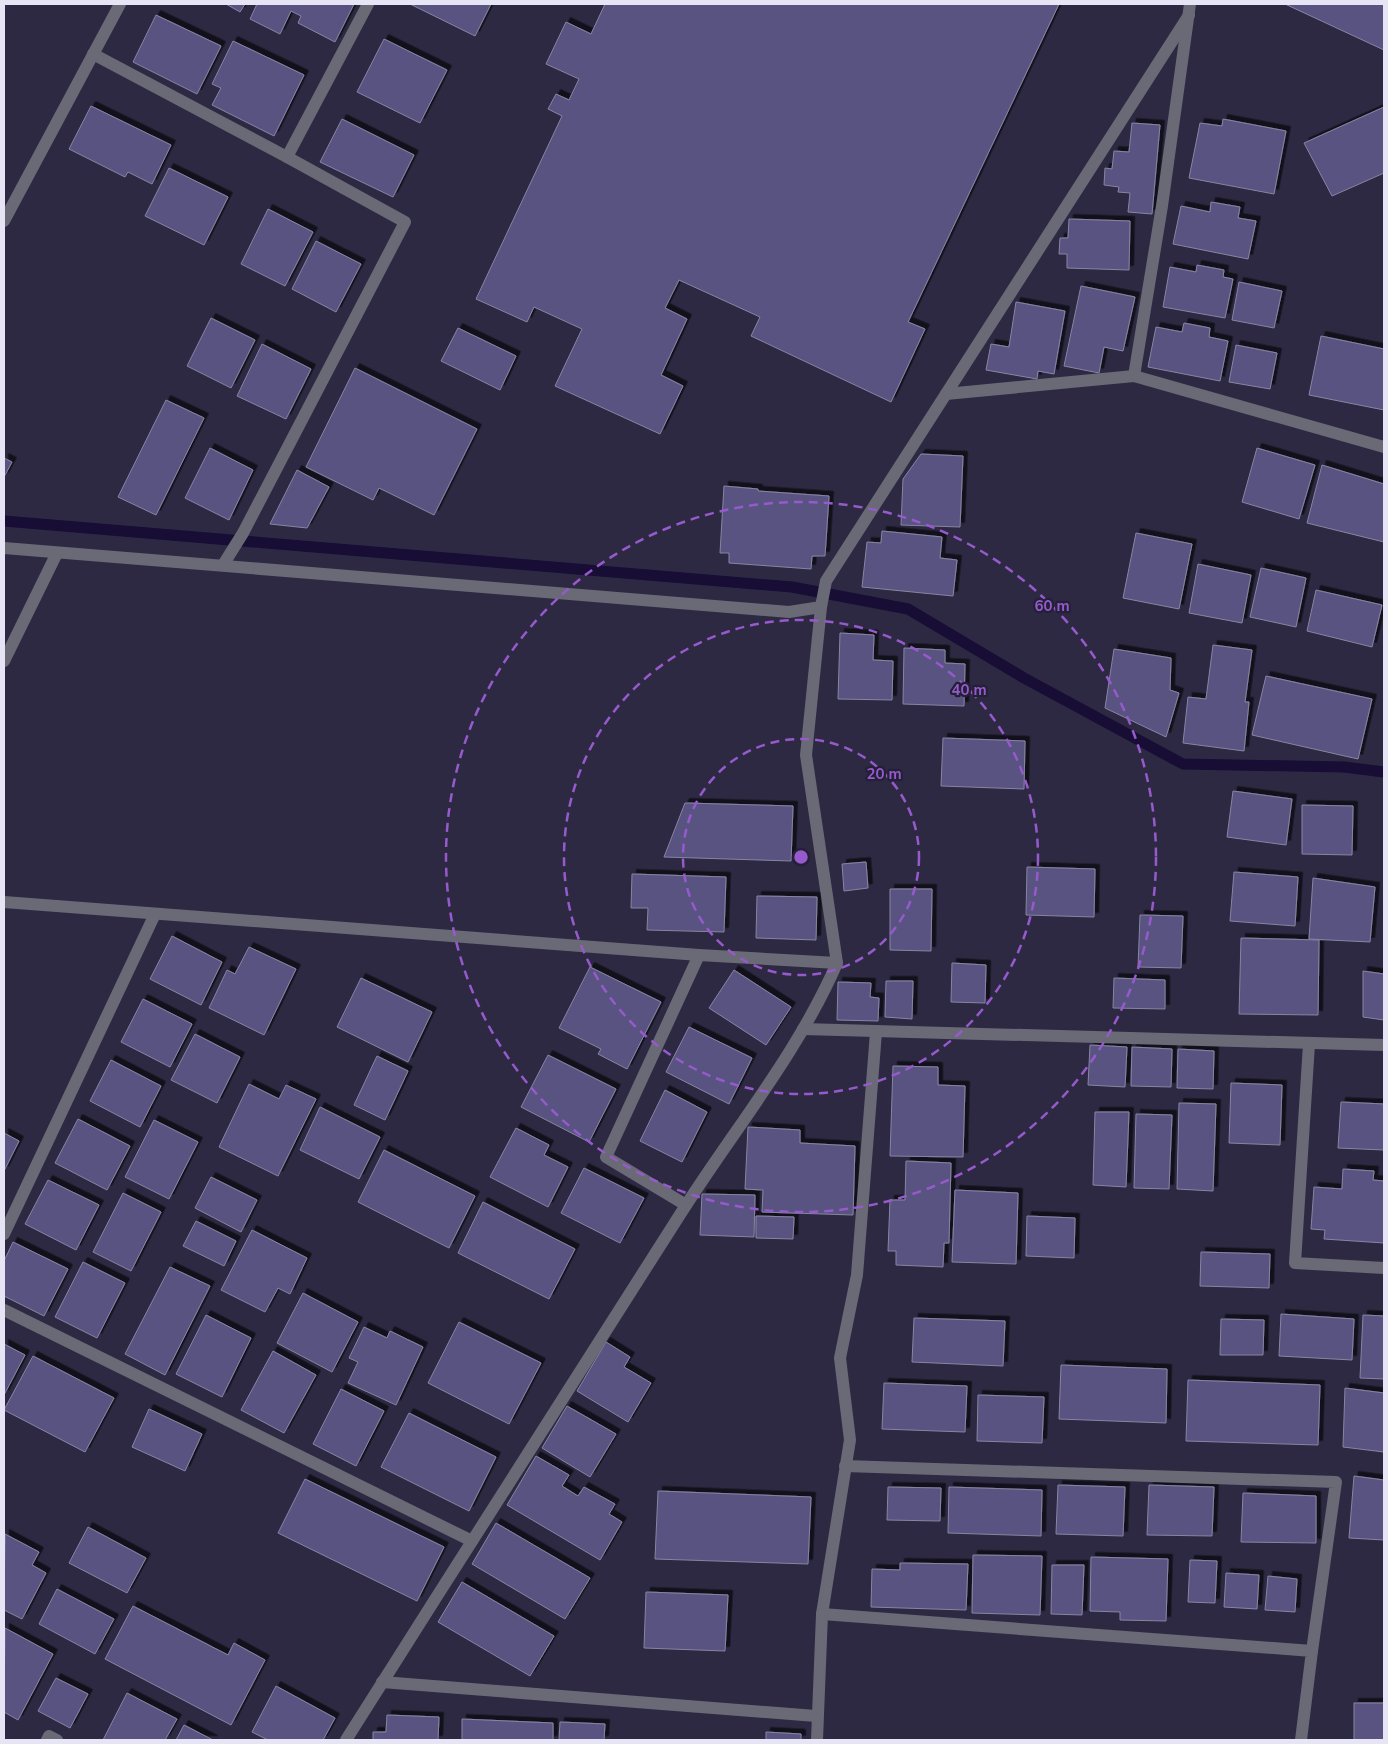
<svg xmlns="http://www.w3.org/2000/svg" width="1388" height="1744" viewBox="0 0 1388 1744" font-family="'Nunito Sans',sans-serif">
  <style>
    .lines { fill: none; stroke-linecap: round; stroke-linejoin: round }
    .stream { stroke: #170d35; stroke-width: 11 }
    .building { fill: #595281; stroke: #8885a3; filter: url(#shadow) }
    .minor { stroke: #6a6976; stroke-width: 12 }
    .ring { fill: none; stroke: #965acc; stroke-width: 2.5; stroke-dasharray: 9 6 }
    .centre { fill: #965acc; stroke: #232037; stroke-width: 2.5 }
    .ring-label { font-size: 15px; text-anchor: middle; font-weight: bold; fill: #965acc; stroke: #232037; stroke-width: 4.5; stroke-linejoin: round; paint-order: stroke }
  </style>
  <defs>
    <filter id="shadow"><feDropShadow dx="4.5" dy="-4.5" stdDeviation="0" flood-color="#0009"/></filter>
  </defs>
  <rect width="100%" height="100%" fill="#2d2942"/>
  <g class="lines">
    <polyline class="stream" points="4,521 792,587 908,609 1024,678 1183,764 1344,767 1384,772"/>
  </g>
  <g class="building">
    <polygon points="226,4 245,4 240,12"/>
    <polygon points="257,4 354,4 335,42 298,23 301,16 291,11 280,34 250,19"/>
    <polygon points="410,4 491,4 475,36"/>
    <polygon points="605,4 1059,4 908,322 925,329 891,402 751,336 760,317 679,280 665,308 687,319 661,375 683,386 660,434 555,386 582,329 534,307 527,322 476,299 562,116 548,109 556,94 569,100 579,79 546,64 566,22 591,34"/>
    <polygon points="1285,4 1384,4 1384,50"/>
    <polygon points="156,15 221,46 197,94 133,62"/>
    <polygon points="384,39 447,70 420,123 357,92"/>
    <polygon points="233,41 304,75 274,136 212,105 221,88 212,84"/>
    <polygon points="91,106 171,145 152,184 128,172 125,177 69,149"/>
    <polygon points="1384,107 1384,173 1332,196 1304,143"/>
    <polygon points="342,119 414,155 393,197 320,162"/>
    <polygon points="1223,119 1286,131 1274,194 1189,178 1200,123 1222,126"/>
    <polygon points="1132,123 1160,125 1152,214 1128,212 1130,193 1118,192 1119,187 1104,185 1105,168 1112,169 1114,151 1129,152"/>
    <polygon points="169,168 228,197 204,245 145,216"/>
    <polygon points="1211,202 1240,207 1238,218 1256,221 1248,259 1173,244 1181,206 1210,212"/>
    <polygon points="268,209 313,232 285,286 241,264"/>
    <polygon points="1069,219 1130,221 1129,270 1067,268 1067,254 1059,254 1060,238 1068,238"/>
    <polygon points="316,241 361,264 336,312 292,289"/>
    <polygon points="1197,265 1224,270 1223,277 1233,279 1225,318 1163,307 1170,267 1196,272"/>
    <polygon points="1239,282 1282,291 1274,328 1232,320"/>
    <polygon points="1081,286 1135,297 1123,351 1104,347 1099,373 1064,366"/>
    <polygon points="1016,302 1065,311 1054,374 1038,371 1037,379 986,370 991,344 1009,347"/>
    <polygon points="211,318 255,340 231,388 187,366"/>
    <polygon points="1184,323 1210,328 1209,337 1228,341 1220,381 1148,367 1156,327 1182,332"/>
    <polygon points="458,328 516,356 500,390 441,361"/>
    <polygon points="1321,336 1384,349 1384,410 1309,395"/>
    <polygon points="262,344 311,369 286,419 237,396"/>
    <polygon points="1236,345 1277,353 1270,389 1229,382"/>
    <polygon points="355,368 477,429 434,515 379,488 373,500 306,467"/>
    <polygon points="166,400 204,418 156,515 118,497"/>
    <polygon points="210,448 253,470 229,520 185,498"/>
    <polygon points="1257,448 1315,465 1299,519 1242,502"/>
    <polygon points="921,454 963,456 960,527 901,525 903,479"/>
    <polygon points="4,458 12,462 4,477"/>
    <polygon points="1322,465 1384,484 1384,542 1307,523"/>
    <polygon points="297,470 329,487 307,528 270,524"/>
    <polygon points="724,486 758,489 758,491 829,496 825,556 812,556 811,569 729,563 729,553 720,553"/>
    <polygon points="882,531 942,537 940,558 957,560 953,596 862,587 867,542 881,543"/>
    <polygon points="1136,533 1192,544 1179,609 1123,598"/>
    <polygon points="1198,564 1251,575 1242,623 1189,613"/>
    <polygon points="1261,568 1306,578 1296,627 1250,617"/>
    <polygon points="1316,590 1382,605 1372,647 1307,631"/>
    <polygon points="840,633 874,635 873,660 893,661 892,700 838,699"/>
    <polygon points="1213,645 1252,650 1245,702 1249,702 1244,751 1183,743 1188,697 1206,699"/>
    <polygon points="904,648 945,650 945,663 965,664 964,706 903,704"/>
    <polygon points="1114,649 1171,658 1170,690 1179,693 1166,737 1105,708"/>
    <polygon points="1266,676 1372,699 1358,759 1252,735"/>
    <polygon points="943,738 1025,741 1024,789 941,786"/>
    <polygon points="1233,791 1292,799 1286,845 1227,837"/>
    <polygon points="685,803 793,806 791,861 664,857"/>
    <polygon points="1302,805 1353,806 1352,855 1302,854"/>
    <polygon points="866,862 868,888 844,891 842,864"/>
    <polygon points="1027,867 1095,869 1094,917 1026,915"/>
    <polygon points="1234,872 1298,877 1295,926 1230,921"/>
    <polygon points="632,874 726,877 724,932 647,930 648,908 631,908"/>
    <polygon points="1313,878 1375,887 1370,942 1309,939"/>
    <polygon points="890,889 932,889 931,951 890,950"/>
    <polygon points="757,896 817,897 816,940 756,938"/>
    <polygon points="1140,915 1183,916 1181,968 1138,967"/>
    <polygon points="172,936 222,962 201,1005 150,979"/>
    <polygon points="1241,938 1319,940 1318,1015 1239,1014"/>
    <polygon points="249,947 296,969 264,1035 209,1008 227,970 235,974"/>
    <polygon points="952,963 986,965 985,1003 951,1002"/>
    <polygon points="590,967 661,1002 627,1069 598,1054 601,1049 559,1028"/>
    <polygon points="734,970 791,1007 766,1045 709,1008"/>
    <polygon points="1363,971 1384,974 1384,1020 1363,1017"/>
    <polygon points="361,978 432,1012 408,1062 337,1027"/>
    <polygon points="1114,978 1165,980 1165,1009 1113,1008"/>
    <polygon points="886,981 913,981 912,1019 885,1017"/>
    <polygon points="838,982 871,983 870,997 879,998 878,1021 837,1020"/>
    <polygon points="143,999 192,1024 170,1067 121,1042"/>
    <polygon points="689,1027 752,1058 729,1104 666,1072"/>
    <polygon points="195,1034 240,1057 217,1103 171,1080"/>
    <polygon points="1090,1045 1127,1047 1125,1087 1088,1085"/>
    <polygon points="1132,1047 1172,1049 1171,1087 1131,1086"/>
    <polygon points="1178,1049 1214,1051 1213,1089 1177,1088"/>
    <polygon points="548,1055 616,1089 589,1142 521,1107"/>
    <polygon points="377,1056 408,1071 385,1120 354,1105"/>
    <polygon points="111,1060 161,1086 140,1127 90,1101"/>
    <polygon points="893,1066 938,1067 938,1085 965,1086 963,1157 890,1156"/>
    <polygon points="1231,1083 1282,1085 1280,1145 1229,1143"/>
    <polygon points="249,1084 279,1099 286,1085 316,1099 278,1176 219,1147"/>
    <polygon points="665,1090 707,1112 682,1162 640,1141"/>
    <polygon points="1341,1102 1384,1104 1384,1150 1338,1148"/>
    <polygon points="1179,1103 1216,1104 1213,1191 1177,1189"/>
    <polygon points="320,1107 380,1137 359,1179 300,1150"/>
    <polygon points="1095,1112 1129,1112 1126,1187 1093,1185"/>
    <polygon points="1136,1114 1172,1115 1169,1189 1134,1188"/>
    <polygon points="78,1119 130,1146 107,1190 55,1163"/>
    <polygon points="154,1120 198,1142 169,1199 125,1177"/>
    <polygon points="748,1127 800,1130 800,1143 855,1146 853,1215 762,1212 763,1190 745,1189"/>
    <polygon points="516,1128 549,1145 544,1155 568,1167 548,1207 490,1177"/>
    <polygon points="4,1133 19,1141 4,1171"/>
    <polygon points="384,1150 475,1196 449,1248 358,1202"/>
    <polygon points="906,1161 951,1163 949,1243 944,1243 943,1267 896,1265 896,1251 888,1251 890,1200 905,1200"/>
    <polygon points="584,1168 644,1198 620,1243 561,1213"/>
    <polygon points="1343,1169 1374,1171 1373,1180 1384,1181 1384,1243 1324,1239 1325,1230 1311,1229 1314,1187 1342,1189"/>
    <polygon points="211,1177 257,1200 241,1232 195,1208"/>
    <polygon points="48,1180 99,1205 76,1250 25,1224"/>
    <polygon points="955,1190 1018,1193 1016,1264 952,1262"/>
    <polygon points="123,1193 161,1212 131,1271 93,1252"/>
    <polygon points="702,1194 755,1195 754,1237 700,1235"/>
    <polygon points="483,1202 575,1249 549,1299 458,1253"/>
    <polygon points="756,1216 794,1217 793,1239 756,1238"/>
    <polygon points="1027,1216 1075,1218 1074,1258 1026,1256"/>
    <polygon points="196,1221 236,1241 224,1266 183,1246"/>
    <polygon points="252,1230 307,1258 290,1294 278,1288 265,1312 221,1290"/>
    <polygon points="13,1242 68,1269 44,1316 4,1296 4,1261"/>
    <polygon points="1201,1252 1270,1254 1269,1288 1200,1286"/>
    <polygon points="83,1262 125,1283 97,1338 55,1317"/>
    <polygon points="170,1267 210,1286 165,1375 125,1354"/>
    <polygon points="303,1293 358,1322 332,1372 277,1343"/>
    <polygon points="1281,1314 1354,1319 1352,1360 1279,1356"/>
    <polygon points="206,1315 251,1338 222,1397 176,1374"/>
    <polygon points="1363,1315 1384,1316 1384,1379 1360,1378"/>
    <polygon points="914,1318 1005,1321 1003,1366 912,1362"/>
    <polygon points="1221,1319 1264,1320 1263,1355 1220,1355"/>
    <polygon points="459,1322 541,1363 509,1424 428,1383"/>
    <polygon points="364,1327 387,1338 390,1331 423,1347 396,1405 348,1383 358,1362 349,1358"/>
    <polygon points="606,1342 630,1357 624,1367 651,1383 628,1422 577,1391"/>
    <polygon points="4,1344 25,1355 4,1395"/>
    <polygon points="273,1351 316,1375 284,1433 241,1410"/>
    <polygon points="33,1356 114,1398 85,1452 4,1410"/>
    <polygon points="1061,1365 1167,1369 1166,1423 1059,1419"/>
    <polygon points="1188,1380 1320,1385 1318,1445 1186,1441"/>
    <polygon points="884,1383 967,1386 965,1432 882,1429"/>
    <polygon points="1345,1388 1384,1393 1384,1452 1343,1447"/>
    <polygon points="341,1389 384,1411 356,1466 313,1444"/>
    <polygon points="978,1395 1044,1397 1042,1443 977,1441"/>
    <polygon points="567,1406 616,1434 590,1477 542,1448"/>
    <polygon points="149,1409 202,1434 185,1471 132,1447"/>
    <polygon points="409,1413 496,1457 469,1511 381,1467"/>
    <polygon points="536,1456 569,1475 562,1486 578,1496 584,1487 615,1504 609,1514 622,1522 600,1560 507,1505"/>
    <polygon points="1354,1476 1384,1480 1384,1540 1349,1538"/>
    <polygon points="305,1479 444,1547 417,1601 278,1533"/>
    <polygon points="1058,1485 1125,1487 1123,1536 1056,1534"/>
    <polygon points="1149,1485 1214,1487 1212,1536 1147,1535"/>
    <polygon points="888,1487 941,1488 940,1521 887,1520"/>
    <polygon points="949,1487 1042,1490 1041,1536 948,1533"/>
    <polygon points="658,1491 811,1497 808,1564 655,1559"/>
    <polygon points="1243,1493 1316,1496 1316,1543 1241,1542"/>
    <polygon points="496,1523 590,1578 565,1619 472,1564"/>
    <polygon points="88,1527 146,1558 127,1593 69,1563"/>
    <polygon points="5,1534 39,1552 32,1565 46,1573 22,1619 4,1610"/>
    <polygon points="973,1555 1042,1556 1040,1615 972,1613"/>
    <polygon points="1091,1557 1168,1559 1166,1621 1120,1620 1120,1612 1090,1611"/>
    <polygon points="1190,1560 1217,1561 1215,1603 1188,1602"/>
    <polygon points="900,1563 968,1564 966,1610 871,1607 872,1569 900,1570"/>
    <polygon points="1052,1565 1084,1565 1082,1615 1051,1614"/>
    <polygon points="1226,1573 1259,1575 1257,1609 1224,1607"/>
    <polygon points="1268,1576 1297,1579 1295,1612 1265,1610"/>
    <polygon points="462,1582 554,1636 530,1676 438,1622"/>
    <polygon points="57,1589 114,1619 95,1654 39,1624"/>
    <polygon points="646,1592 728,1595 725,1651 644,1648"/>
    <polygon points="133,1606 228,1655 234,1643 265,1660 231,1725 105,1659"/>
    <polygon points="5,1628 53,1654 18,1720 4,1712"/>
    <polygon points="56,1678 88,1694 70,1728 38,1711"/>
    <polygon points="276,1686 335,1718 323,1740 268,1740 252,1732"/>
    <polygon points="127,1693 177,1719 165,1740 103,1740"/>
    <rect x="1354" y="1703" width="30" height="37"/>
    <polygon points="387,1715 439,1717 438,1740 373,1740 373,1732 386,1732"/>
    <polygon points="462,1719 553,1723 553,1740 462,1740"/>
    <polygon points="560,1722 605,1724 604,1740 559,1740"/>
    <polygon points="184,1725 213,1740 176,1740"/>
    <polygon points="766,1732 801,1734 801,1740 766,1740"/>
  </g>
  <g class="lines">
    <g class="minor">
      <polyline points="93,54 287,157"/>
      <polyline points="4,221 120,4"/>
      <polyline points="1134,376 1162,206 1190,4"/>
      <polyline points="946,394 1134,376 1384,447"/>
      <polyline points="4,548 789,612 821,607"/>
      <polyline points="223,565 243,533 405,222 287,157 368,4"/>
      <polyline points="4,661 57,553"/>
      <polyline points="4,902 699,955 837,963"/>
      <polyline points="803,1029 1384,1045"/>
      <polyline points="876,1032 857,1275 840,1358 850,1440 822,1614 1312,1651 1301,1740"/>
      <polyline points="1309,1044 1295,1263 1384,1268"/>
      <polyline points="686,1205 606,1157 699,955"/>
      <polyline points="4,1234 155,914"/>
      <polyline points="4,1310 472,1541"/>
      <polyline points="845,1466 1336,1482 1312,1651"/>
      <polyline points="382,1682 816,1716"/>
      <polyline points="47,1740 49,1736 57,1740"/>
      <path d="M 346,1740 C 457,1564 569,1389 681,1213 C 733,1131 798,1053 837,963 L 806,755 L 821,607 L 826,581 L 1189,15"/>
      <polyline points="817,1740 822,1614"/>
    </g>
  </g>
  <g class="ring">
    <circle cx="801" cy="857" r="118"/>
    <circle cx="801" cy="857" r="237"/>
    <circle cx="801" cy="857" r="355"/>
  </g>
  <circle cx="801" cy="857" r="8" class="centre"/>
  <g class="ring-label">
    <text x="1052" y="611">60 m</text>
    <text x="969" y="695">40 m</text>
    <text x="884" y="779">20 m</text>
  </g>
  <rect width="1388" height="1744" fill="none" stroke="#e6e4f5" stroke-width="10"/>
</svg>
